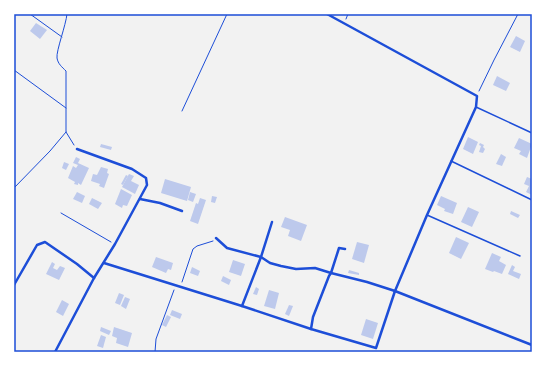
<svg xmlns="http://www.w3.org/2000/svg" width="546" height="366" viewBox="0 0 546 366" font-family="'Zilla Slab',serif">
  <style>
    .building { fill: #bdc9ec }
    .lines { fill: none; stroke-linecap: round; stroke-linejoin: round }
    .path { stroke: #1d4ed8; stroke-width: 1 }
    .service { stroke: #1d4ed8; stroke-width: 1.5 }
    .minor { stroke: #1d4ed8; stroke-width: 2.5 }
    .neatline { fill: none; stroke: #1d4ed8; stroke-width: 1.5 }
  </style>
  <rect width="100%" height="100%" fill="#f2f2f2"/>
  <g class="building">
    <polygon points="36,23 47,30 40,39 30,31"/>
    <polygon points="516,36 525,41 520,52 510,47"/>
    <polygon points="497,76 510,83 506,91 493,85"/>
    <polygon points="468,137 478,142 473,154 463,149"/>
    <polygon points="519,138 532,144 527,158 519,154 521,151 514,148"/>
    <polygon points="480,143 484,145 483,147 485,149 483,153 479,152 481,146 479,145"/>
    <polygon points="101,144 112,147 111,150 100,147"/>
    <polygon points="501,154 506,157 502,166 496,164"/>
    <polygon points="76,157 80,159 78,163 89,168 81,185 78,183 78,185 74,184 75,182 68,178 73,166 76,168 78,165 73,163"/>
    <polygon points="64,162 69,164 66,170 62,168"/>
    <polygon points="101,167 108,169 107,173 109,174 104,188 99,186 100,184 91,181 93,174 97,175"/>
    <polygon points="129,174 134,176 131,181 139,185 135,194 122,187"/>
    <polygon points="126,175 128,176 123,185 121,184"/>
    <polygon points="527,177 532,179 532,195 526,192 529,186 524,184"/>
    <polygon points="165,179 191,187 187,201 161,193"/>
    <polygon points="121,189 132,195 127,206 123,205 122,208 115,204"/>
    <polygon points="77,192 85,196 82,203 73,199"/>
    <polygon points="190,192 196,194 193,202 188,200"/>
    <polygon points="212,196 217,197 215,203 211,202"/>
    <polygon points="441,196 457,203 453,214 444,211 445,209 437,205"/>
    <polygon points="92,198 102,203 98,209 89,204"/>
    <polygon points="200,198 206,200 198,224 190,221 196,203 198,204"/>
    <polygon points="468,207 479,212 472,227 461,222"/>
    <polygon points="511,211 520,215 518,218 510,214"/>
    <polygon points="285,217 307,225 301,241 288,236 290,230 281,227"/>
    <polygon points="456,237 469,243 461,259 449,253"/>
    <polygon points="357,242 369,245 364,263 352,259"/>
    <polygon points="492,253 501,257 499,261 506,265 502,274 494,271 493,272 485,269"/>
    <polygon points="156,257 173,263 171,270 168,269 166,273 152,267"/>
    <polygon points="233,260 245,264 241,276 229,272"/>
    <polygon points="52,262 55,264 53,268 57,270 60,266 65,268 59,280 46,274"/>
    <polygon points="512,265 515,267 513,271 521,274 519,279 508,274"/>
    <polygon points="192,267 200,271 198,276 190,273"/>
    <polygon points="349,270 359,273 359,275 348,273"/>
    <polygon points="223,276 231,280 229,285 221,281"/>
    <polygon points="256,287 259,289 257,295 253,294"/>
    <polygon points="269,290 279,293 275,309 264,306"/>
    <polygon points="119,293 124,295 120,305 115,303"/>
    <polygon points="125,297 130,299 126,309 121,306"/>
    <polygon points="62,300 69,304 63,316 56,312"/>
    <polygon points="289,305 293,306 289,316 285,314"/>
    <polygon points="172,310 182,314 180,319 170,315"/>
    <polygon points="167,315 171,317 166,327 162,325"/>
    <polygon points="366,319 378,323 373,339 361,335"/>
    <polygon points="101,327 111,331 109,335 100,331"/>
    <polygon points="114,327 132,333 128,347 116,343 117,338 112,336"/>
    <polygon points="101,335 106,337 103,348 97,346"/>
  </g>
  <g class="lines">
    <g class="path">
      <polyline points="30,14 62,37"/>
      <path d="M 67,14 C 66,25 56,51 57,58 C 58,64 62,67 66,71 L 66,132 L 74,145"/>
      <polyline points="346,19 348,14"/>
      <polyline points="14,70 66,108"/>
      <polyline points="479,91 494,60 518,14"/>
      <polyline points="182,111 227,14"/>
      <polyline points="14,188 50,151 66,132"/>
      <polyline points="61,213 111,242"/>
      <polyline points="182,282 193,249 197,246 213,241"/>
      <polyline points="155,352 156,339 174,290"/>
    </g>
    <g class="service">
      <polyline points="476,107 532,133"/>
      <polyline points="451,161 532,200"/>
      <polyline points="427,215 520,256"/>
    </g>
    <g class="minor">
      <polyline points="327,14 477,96 476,107 427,215 395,291 376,348 311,329 313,317 329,276 331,273 339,248 345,249"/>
      <polyline points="140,199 160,203 182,211"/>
      <polyline points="216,238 227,248 261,257 270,263 281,266 296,269 315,268 331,273 367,282 395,291 532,345"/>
      <polyline points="104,263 242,306 311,329"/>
      <polyline points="14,285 37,245 45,242 77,264 94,278"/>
      <polyline points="242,306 261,257 272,222"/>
      <polyline points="55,352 94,278 115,244 147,185 146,178 132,169 77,149"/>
    </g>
  </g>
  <rect width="546" height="366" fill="none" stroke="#ffffff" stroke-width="30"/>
  <rect x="15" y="15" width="516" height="336" class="neatline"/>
</svg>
